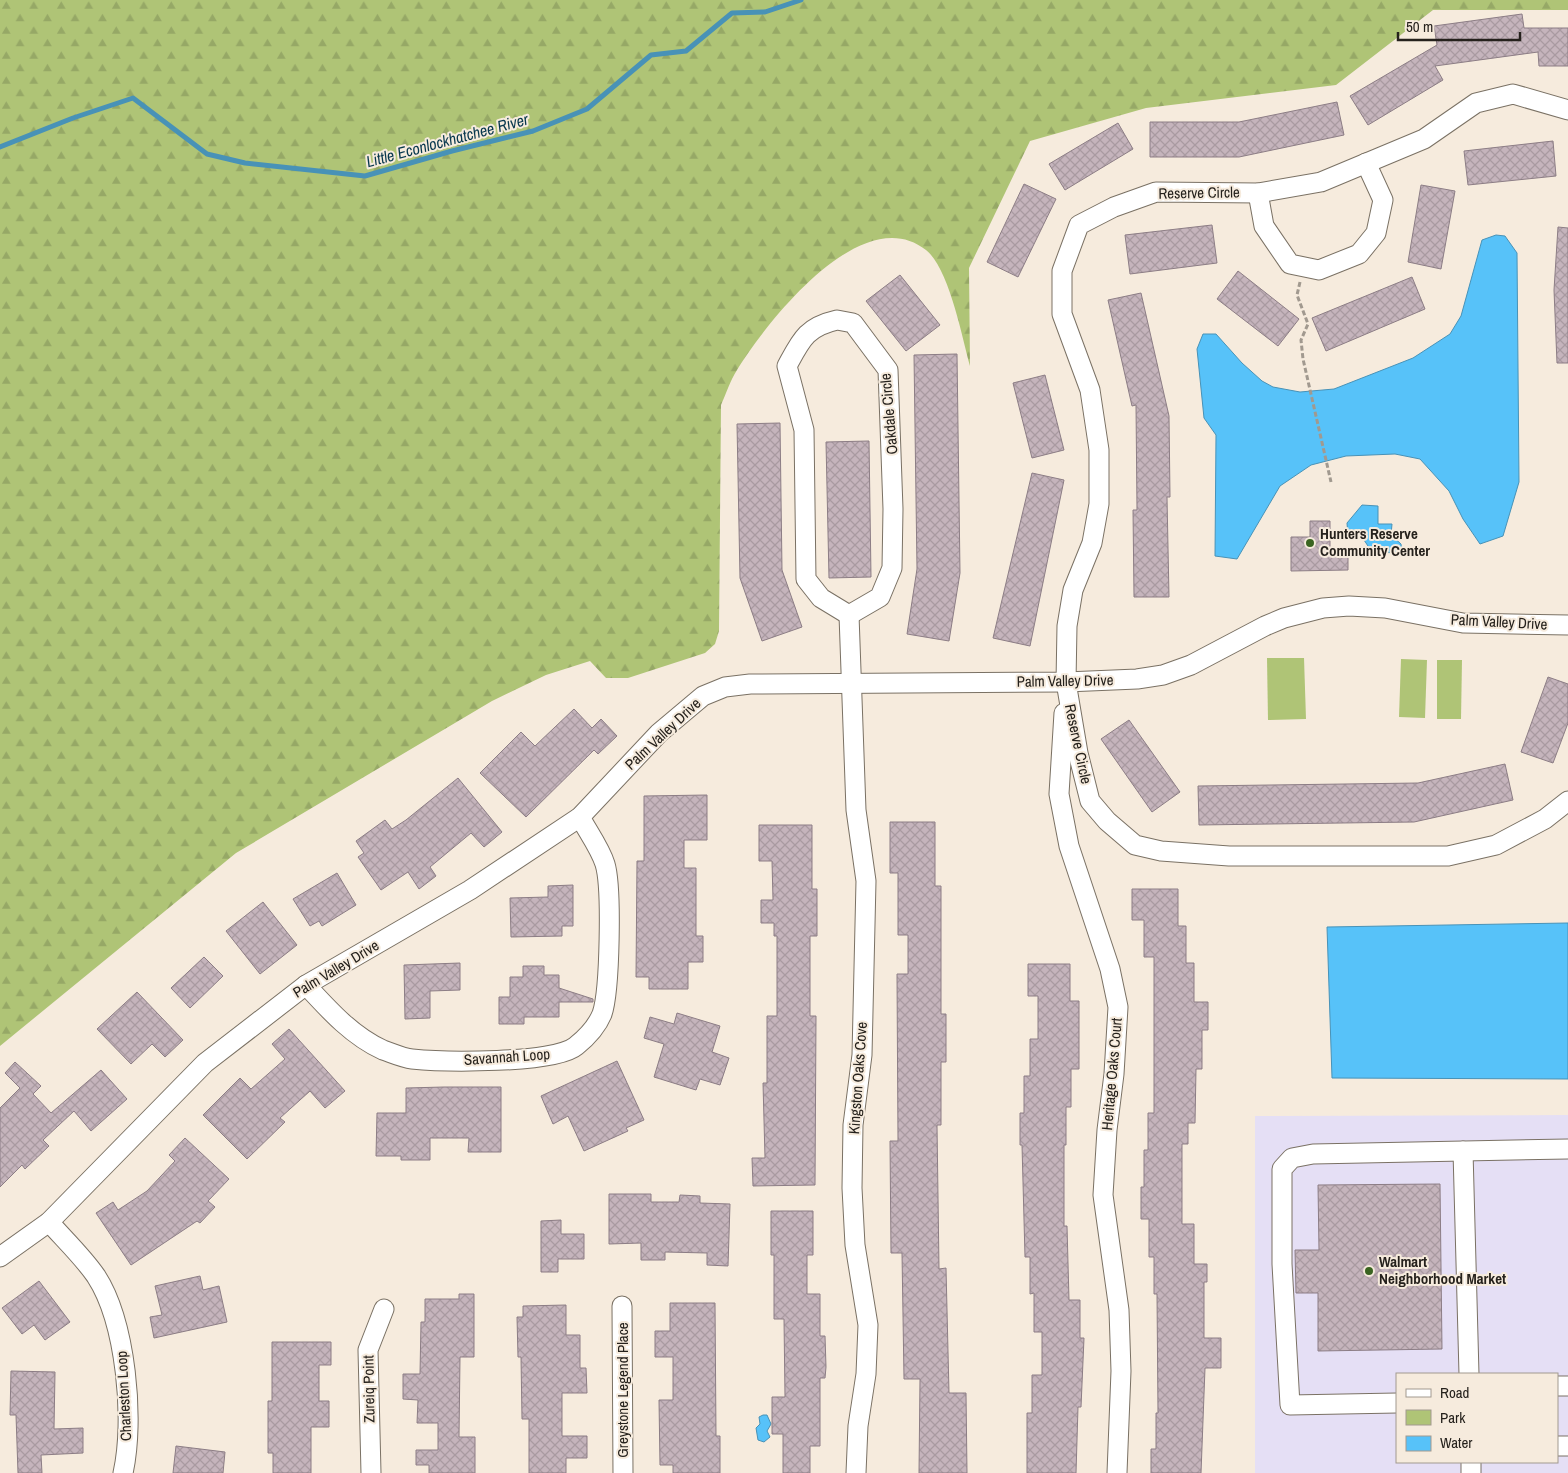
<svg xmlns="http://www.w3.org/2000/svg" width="1568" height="1473" viewBox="0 0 1568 1473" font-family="'Archivo Narrow',sans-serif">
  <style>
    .commercial { fill: #e5dff5; fill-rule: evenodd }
    .green { fill: #afc476 }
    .forest { fill: url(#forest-firs) }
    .water { fill: #57c2f9; stroke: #4892b7 }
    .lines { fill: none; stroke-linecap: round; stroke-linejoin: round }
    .stream { stroke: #4892b7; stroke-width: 5 }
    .building { fill: url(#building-cross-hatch); stroke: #8c7d85 }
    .minor-casing { stroke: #7a7164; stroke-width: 21 }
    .path { stroke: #a1998f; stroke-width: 3; stroke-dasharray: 5 2.5; stroke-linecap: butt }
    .minor { stroke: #fff; stroke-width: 19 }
    .poi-dot { fill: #3a6421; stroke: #f6ebdd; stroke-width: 2 }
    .labels { text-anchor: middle; stroke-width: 4; stroke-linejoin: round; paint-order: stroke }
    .street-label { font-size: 15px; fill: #25211c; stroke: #f6ebdd }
    .poi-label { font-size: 15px; font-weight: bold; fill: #25211c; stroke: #f6ebdd; text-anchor: start }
    .water-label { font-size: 16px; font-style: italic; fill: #07374d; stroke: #f6ebdd }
  </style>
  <defs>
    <pattern id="forest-firs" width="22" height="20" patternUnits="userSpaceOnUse" patternTransform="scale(1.25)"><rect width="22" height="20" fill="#afc476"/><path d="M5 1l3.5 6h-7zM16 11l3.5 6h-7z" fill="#96a866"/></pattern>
    <pattern id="building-cross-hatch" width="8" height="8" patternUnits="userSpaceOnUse" patternTransform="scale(1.25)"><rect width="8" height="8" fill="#c5b4bc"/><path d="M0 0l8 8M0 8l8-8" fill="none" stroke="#a99aa1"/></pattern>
  </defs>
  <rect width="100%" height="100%" fill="#f6ebdd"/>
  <path class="commercial" d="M 1568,1115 L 1568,1473 L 1255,1473 L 1255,1116 ZM 1397,1374 L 1557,1374 L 1557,1462 L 1397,1462 Z"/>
  <g class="green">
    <polygon points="1267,658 1304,658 1306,719 1268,720"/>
    <polygon points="1401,659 1427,660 1425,718 1399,717"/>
    <polygon points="1437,660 1462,660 1461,719 1437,719"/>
  </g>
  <path class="forest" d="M 0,0 L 1568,0 L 1568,10 L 1433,10 L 1336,85 L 1146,108 L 1030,141 L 969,268 L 970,366 C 962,337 949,268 926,250 C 862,199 766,323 737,370 C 730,381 726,394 721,405 L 719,631 L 715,644 L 705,653 L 628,678 L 606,678 L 590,661 L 546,675 L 492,701 L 236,853 L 0,1046 Z"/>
  <g class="water">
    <polygon points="1496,235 1505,236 1517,253 1519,482 1503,536 1480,544 1463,519 1449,491 1420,459 1395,454 1346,456 1311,465 1280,486 1237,559 1215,556 1216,435 1204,418 1197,349 1203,334 1216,334 1242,363 1262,381 1273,387 1300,392 1334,389 1413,358 1450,334 1461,316 1482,240"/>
    <polygon points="1362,505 1378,506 1378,524 1392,524 1391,535 1401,544 1402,553 1372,552 1362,537 1348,537 1347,523"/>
    <polygon points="1568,923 1568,1079 1332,1078 1327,927"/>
    <polygon points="763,1415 767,1415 771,1424 767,1431 770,1437 764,1442 758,1440 756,1428 760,1424 759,1417"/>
  </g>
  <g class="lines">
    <polyline class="stream" points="0,147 73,118 133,98 207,154 245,163 365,176 452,151 533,131 587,109 651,55 686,51 732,13 765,12 801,0"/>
  </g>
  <g class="building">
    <polygon points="1522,14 1524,28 1568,28 1568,66 1539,66 1538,52 1435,66 1443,80 1368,125 1350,96 1437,45 1434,26"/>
    <polygon points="1337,102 1344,135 1239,157 1150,157 1150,122 1239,122"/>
    <polygon points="1118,123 1133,149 1065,190 1049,164"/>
    <polygon points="1553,141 1556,176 1468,185 1464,151"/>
    <polygon points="1024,184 1056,199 1018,277 987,262"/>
    <polygon points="1421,185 1455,191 1441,269 1408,262"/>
    <polygon points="1212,225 1217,263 1130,274 1125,235"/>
    <polygon points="1558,227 1568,228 1568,363 1557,363 1554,290"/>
    <polygon points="1238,271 1299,319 1278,346 1217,299"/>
    <polygon points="900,275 940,325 906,351 866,301"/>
    <polygon points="1412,277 1425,309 1326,351 1312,318"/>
    <polygon points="1141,293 1169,416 1170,497 1167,497 1169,597 1134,597 1133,510 1137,510 1136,405 1132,406 1108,300"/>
    <polygon points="957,354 960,573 949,641 907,634 917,569 914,355"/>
    <polygon points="1045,375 1064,450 1032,458 1013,383"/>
    <polygon points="780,423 782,570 802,627 762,641 740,578 737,424"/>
    <polygon points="869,441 871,577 829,578 826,442"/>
    <polygon points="1032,473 1064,480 1030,646 993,638"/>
    <polygon points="1310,521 1330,521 1330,550 1348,550 1348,570 1291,571 1291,537 1310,537"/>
    <polygon points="1548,677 1568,684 1568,723 1553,763 1521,752"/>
    <polygon points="574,709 592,728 601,719 617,736 598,754 594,750 526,817 480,773 521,732 535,746"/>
    <polygon points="1129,720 1180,792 1152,812 1101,739"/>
    <polygon points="1505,764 1513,800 1414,822 1199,825 1198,786 1418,783"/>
    <polygon points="458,778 502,832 484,847 471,833 430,867 436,876 419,889 408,872 381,890 358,857 364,853 356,841 385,820 392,829 406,820"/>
    <polygon points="707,795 707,840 684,840 684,868 696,868 696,936 703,936 703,962 688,962 688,989 649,989 649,977 636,977 637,861 644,861 644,796"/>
    <polygon points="890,822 935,822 935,886 941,886 941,1014 946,1014 946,1062 941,1062 941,1125 937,1125 939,1269 946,1268 949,1393 966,1393 967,1473 919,1473 920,1379 904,1379 902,1253 891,1253 890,1141 898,1141 897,974 908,974 908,935 898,935 898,873 890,873"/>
    <polygon points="759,825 812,825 812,889 817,889 817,936 810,936 810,1016 816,1016 815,1185 753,1186 752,1158 765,1158 763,1083 767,1083 767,1016 777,1016 777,936 774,936 774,923 761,923 761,900 773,900 772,861 759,861"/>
    <polygon points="337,873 356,905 322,926 319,921 310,926 293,899"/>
    <polygon points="573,885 573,926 562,926 562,936 511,937 510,898 548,897 548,886"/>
    <polygon points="1132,889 1178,889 1178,926 1186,926 1186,963 1194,963 1194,1002 1208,1002 1208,1030 1202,1030 1202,1069 1196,1069 1195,1123 1188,1123 1188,1144 1182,1144 1182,1224 1194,1224 1194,1264 1207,1264 1207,1282 1204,1282 1204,1338 1221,1338 1221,1368 1205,1368 1201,1473 1151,1473 1151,1449 1156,1449 1156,1413 1158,1413 1157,1294 1154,1294 1154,1257 1149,1257 1149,1219 1141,1219 1141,1187 1144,1187 1144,1150 1148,1150 1148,1113 1154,1113 1154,957 1144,957 1144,920 1132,920"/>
    <polygon points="263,902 297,945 260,974 226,931"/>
    <polygon points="204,957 223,976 190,1008 171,988"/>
    <polygon points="460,963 460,990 430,991 430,1018 405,1019 404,965"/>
    <polygon points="1028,964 1070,964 1070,1001 1079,1001 1079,1069 1071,1069 1071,1107 1066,1107 1066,1145 1064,1145 1064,1226 1067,1226 1069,1300 1080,1300 1080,1338 1084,1338 1081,1407 1078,1407 1076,1473 1027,1473 1027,1413 1032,1413 1032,1375 1042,1375 1042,1332 1034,1332 1034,1293 1030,1294 1030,1257 1025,1257 1022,1145 1020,1145 1020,1113 1024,1113 1024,1076 1030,1076 1030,1039 1038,1039 1038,996 1028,996"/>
    <polygon points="523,966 544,966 544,975 559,975 559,988 593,999 593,1002 559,1002 559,1017 524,1017 524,1024 499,1024 499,997 510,997 510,977 523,977"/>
    <polygon points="137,992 183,1040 165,1057 152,1044 131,1064 97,1029"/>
    <polygon points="677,1013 720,1026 712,1052 729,1058 720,1085 700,1079 696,1090 654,1077 664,1044 644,1038 650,1017 674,1024"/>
    <polygon points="289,1029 345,1091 325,1108 310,1091 280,1118 285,1122 247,1159 203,1115 240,1078 251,1089 285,1059 272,1044"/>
    <polygon points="617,1061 644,1120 626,1128 628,1131 584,1151 568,1116 553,1124 541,1096"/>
    <polygon points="15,1062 41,1086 33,1094 51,1113 101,1070 127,1099 91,1131 74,1111 43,1140 49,1146 25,1169 22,1165 0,1187 0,1108 20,1088 5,1073"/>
    <polygon points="444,1087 501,1087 501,1152 468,1152 469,1138 430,1138 430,1160 401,1160 401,1156 376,1156 377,1113 406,1113 406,1088"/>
    <polygon points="185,1138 229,1179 208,1201 215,1207 200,1223 197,1221 131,1265 96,1213 113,1202 118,1210 147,1191 175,1161 169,1155"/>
    <polygon points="1440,1184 1442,1349 1318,1351 1318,1293 1296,1293 1295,1250 1319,1250 1318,1185"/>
    <polygon points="609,1194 651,1194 651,1202 679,1202 680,1195 700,1196 700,1203 730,1204 728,1266 707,1265 707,1253 665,1252 665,1260 641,1260 641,1243 609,1244"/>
    <polygon points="771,1211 813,1211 813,1255 807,1255 807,1294 820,1294 820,1336 825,1336 826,1367 825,1378 820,1378 820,1446 810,1446 810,1473 783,1473 783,1434 772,1434 772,1397 785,1397 784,1319 774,1319 774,1255 771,1255"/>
    <polygon points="561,1220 561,1234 584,1234 584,1259 558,1259 558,1272 541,1272 541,1221"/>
    <polygon points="200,1276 203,1290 219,1286 227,1322 154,1338 150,1317 162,1315 155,1286"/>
    <polygon points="39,1281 70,1322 45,1340 34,1325 22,1334 2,1308"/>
    <polygon points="459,1294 474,1294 474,1357 460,1357 459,1437 475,1437 475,1473 429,1473 429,1465 416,1465 416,1450 438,1450 438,1423 417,1423 418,1400 403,1399 403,1374 420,1374 421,1322 425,1322 425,1299 459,1299"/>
    <polygon points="670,1303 715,1303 716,1436 720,1436 720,1473 673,1473 673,1465 660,1465 659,1400 673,1400 673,1357 655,1357 655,1331 670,1331"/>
    <polygon points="566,1305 566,1335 580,1335 580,1368 586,1368 587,1393 562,1393 562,1436 587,1436 587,1458 566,1458 566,1473 529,1473 529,1419 522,1419 521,1357 518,1357 517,1317 523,1317 523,1306"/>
    <polygon points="272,1342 331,1342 331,1365 319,1365 319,1401 329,1401 329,1427 311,1427 311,1473 273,1473 273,1453 268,1453 268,1401 272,1401"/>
    <polygon points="11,1371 55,1372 54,1429 83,1428 83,1453 41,1455 42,1473 18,1473 16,1415 10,1415"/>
    <polygon points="176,1446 225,1452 223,1473 173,1473"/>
  </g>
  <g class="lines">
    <defs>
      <g id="minor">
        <polyline points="1568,110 1513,94 1476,103 1424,139 1321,182 1258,193 1156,192 1114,207 1079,225 1062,271 1062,314 1090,390 1099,450 1099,504 1092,543 1073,590 1067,626 1066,682 1078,753 1090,801 1107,821 1135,845 1161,851 1229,856 1448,856 1496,845 1545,819 1568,801"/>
        <polyline points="1258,193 1264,226 1290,264 1319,270 1359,254 1376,233 1383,200 1366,163"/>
        <path d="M 837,320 L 853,323 L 888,370 L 893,509 L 892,568 L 880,597 L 849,615 L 821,598 L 806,579 L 804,430 L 787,366 C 801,340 806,327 837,320 Z"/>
        <polyline points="849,615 856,810 866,881 862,1055 853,1125 852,1188 855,1245 868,1325 866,1374 858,1426 856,1473"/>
        <polyline points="1064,713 1059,794 1069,846 1110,969 1118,1007 1114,1074 1107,1130 1103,1195 1119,1310 1121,1371 1117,1473"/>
        <path d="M 306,985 C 328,1009 352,1036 383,1050 C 392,1053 403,1058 412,1059 C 442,1062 555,1064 576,1046 C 586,1038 597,1026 602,1014 C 610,991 612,887 605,864 C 600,848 588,832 580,817"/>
        <polyline points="1463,1151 1469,1374"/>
        <path d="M 49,1222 C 64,1239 83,1257 96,1276 C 126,1322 135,1420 123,1473"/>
        <polyline points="0,1257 49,1222 205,1063 306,985 470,890 580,817 659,733 703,696 725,687 750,684 1066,682 1137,679 1163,675 1191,665 1265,626 1284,618 1323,608 1349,606 1385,608 1463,623 1568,625"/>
        <polyline points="622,1306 623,1473"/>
        <polyline points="1557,1386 1568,1386"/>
        <polyline points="1397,1403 1290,1405 1282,1264 1282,1169 1292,1158 1313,1154 1568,1149"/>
        <polyline points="1557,1446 1568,1446"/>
        <polyline points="1471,1462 1471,1473"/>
        <polyline points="371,1473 368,1350 384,1309"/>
      </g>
    </defs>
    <use href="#minor" class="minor-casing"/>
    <polyline class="path" points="1300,282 1297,295 1308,324 1301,340 1303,359 1331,482"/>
    <use href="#minor" class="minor"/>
  </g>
  <g class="poi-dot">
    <circle cx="1310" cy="543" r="5"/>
    <circle cx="1369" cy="1271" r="5"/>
  </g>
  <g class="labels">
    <g class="street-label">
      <text transform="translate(1199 193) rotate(-1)" y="5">Reserve Circle</text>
      <text transform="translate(889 414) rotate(-95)" y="5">Oakdale Circle</text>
      <text transform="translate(1499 622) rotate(3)" y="5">Palm Valley Drive</text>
      <text transform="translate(1065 681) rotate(-1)" y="5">Palm Valley Drive</text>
      <text transform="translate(663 734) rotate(-43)" y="5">Palm Valley Drive</text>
      <text transform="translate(1078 744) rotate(78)" y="5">Reserve Circle</text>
      <text transform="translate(336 969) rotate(-31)" y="5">Palm Valley Drive</text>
      <text transform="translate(507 1057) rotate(-4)" y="5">Savannah Loop</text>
      <text transform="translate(1112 1074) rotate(-85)" y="5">Heritage Oaks Court</text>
      <text transform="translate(858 1078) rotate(-86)" y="5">Kingston Oaks Cove</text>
      <text transform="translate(369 1389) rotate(-91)" y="5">Zureiq Point</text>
      <text transform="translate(623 1390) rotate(-90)" y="5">Greystone Legend Place</text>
      <text transform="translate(124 1396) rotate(-93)" y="5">Charleston Loop</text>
    </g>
    <g class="poi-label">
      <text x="1320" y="539">Hunters Reserve<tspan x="1320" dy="17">Community Center</tspan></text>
      <text x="1379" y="1267">Walmart<tspan x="1379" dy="17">Neighborhood Market</tspan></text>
    </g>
    <g class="water-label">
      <text transform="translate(447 140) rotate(-15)" y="6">Little Econlockhatchee River</text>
    </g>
  </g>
  <rect x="1396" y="1373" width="162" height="90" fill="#f6ebdd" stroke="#a29a90"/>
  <rect x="1406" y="1389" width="25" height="8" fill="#ffffff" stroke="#a29a90"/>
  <text x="1440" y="1398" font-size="15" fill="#25211c">Road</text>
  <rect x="1406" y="1410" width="25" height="15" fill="#afc476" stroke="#a29a90"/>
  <text x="1440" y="1423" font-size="15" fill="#25211c">Park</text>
  <rect x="1406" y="1436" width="25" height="15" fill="#57c2f9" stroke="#a29a90"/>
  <text x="1440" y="1448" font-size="15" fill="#25211c">Water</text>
  <path d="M1398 32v8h122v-8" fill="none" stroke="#25211c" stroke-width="2.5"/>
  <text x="1406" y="32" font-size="15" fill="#25211c" stroke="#f6ebdd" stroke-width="4" paint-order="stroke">50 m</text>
</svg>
